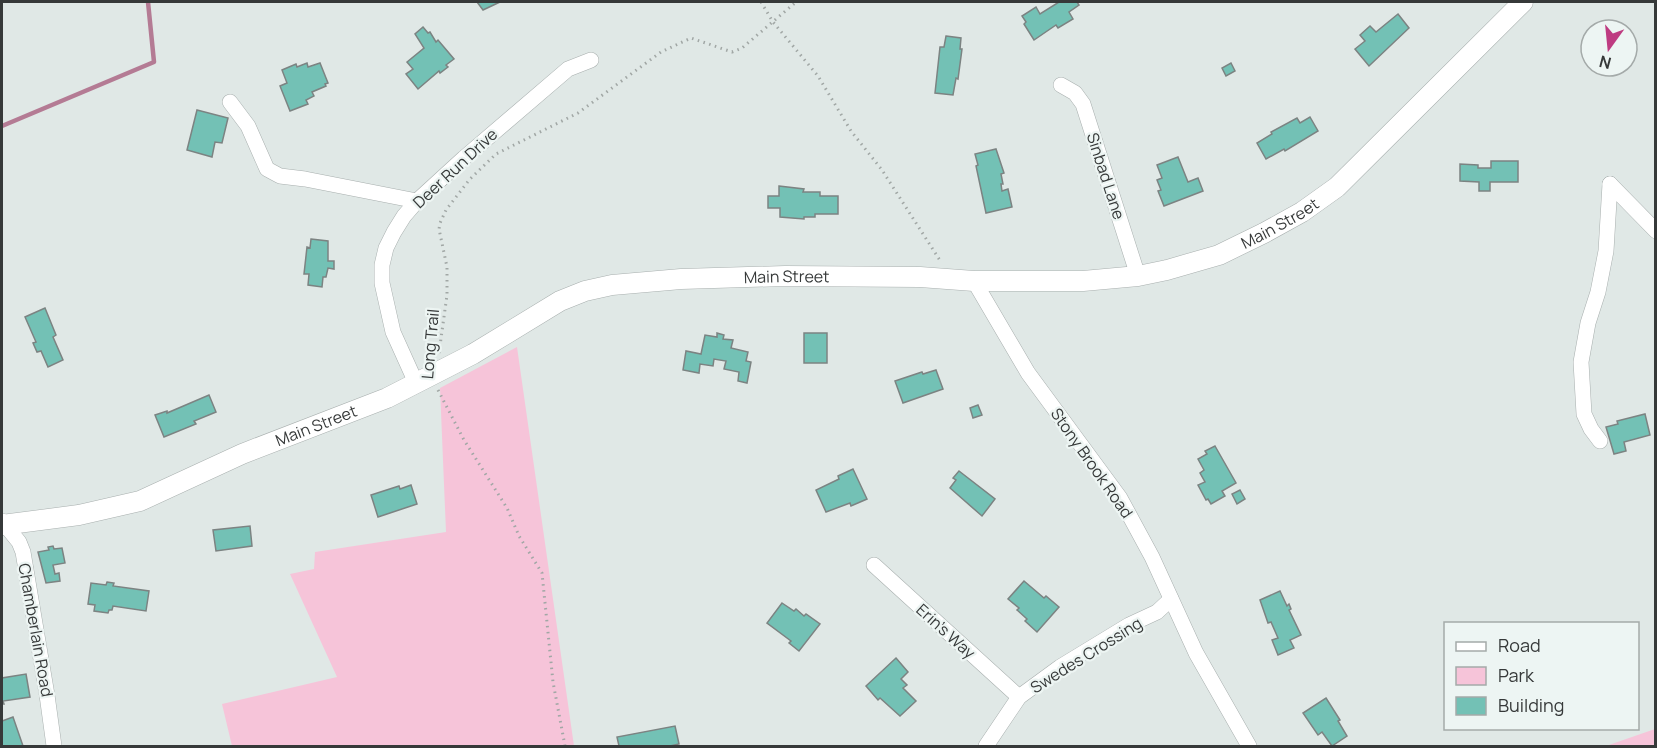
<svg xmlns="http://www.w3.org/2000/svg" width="1657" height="748" viewBox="0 0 1657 748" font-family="Manrope,sans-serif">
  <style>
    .green { fill: #f6c4d9 }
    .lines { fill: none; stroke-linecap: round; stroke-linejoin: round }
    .stream { stroke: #b47b94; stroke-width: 4.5 }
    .building { fill: #73c1b5; stroke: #7c8382; stroke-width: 1.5 }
    .minor-casing { stroke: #a8afae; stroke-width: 16 }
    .major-casing { stroke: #a8afae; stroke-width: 21 }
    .path { stroke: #a1a7a5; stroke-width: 3; stroke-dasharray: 1.5 4.5; stroke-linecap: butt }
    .minor { stroke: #fff; stroke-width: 15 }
    .major { stroke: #fff; stroke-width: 20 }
    .labels { text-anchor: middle; stroke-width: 4.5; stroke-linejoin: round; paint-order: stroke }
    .street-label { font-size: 16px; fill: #363939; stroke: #edf5f3 }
  </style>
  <rect width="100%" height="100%" fill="#e0e8e6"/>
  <g class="green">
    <polygon points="517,347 574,746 232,746 222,704 337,677 290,574 314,569 315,552 446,532 440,388"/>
    <polygon points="1655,729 1655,746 1606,746"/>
  </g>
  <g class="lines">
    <polyline class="stream" points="2,126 154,62 148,2"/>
  </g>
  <g class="building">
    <polygon points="477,2 500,2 483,10"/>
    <polygon points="1059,2 1077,2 1079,5 1069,12 1073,19 1058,28 1056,25 1034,40 1024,24 1026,22 1022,16 1036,7 1040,14"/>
    <polygon points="1398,14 1409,28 1369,66 1355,49 1365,41 1360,35 1370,26 1376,32"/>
    <polygon points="423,27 428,33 430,32 436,42 438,40 454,59 446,65 448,67 440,73 439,71 418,89 406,74 413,69 407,62 424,48 415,34"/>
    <polygon points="946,36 961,38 960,49 962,49 958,79 956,78 953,95 935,93 940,47 944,47"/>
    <polygon points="307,63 308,67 320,63 328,83 325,84 326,86 312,92 314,96 306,100 308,104 290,111 280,86 287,83 282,70 296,64 297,67"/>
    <polygon points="1231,63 1235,71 1226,76 1222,68"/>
    <polygon points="197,110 228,118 222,143 215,142 212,157 187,150"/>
    <polygon points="1310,117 1318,131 1285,151 1284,149 1266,159 1257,143 1272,134 1271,132 1297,118 1300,123"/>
    <polygon points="996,149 1004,173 1001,174 1003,184 1001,184 1002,191 1008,189 1012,207 986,213 976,166 978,165 975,154"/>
    <polygon points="1178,157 1188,182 1198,178 1203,191 1164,206 1158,191 1161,190 1157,180 1162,178 1157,165"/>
    <polygon points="1491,161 1518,161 1518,182 1490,182 1490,191 1479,191 1479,182 1460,181 1460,164 1478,165 1478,168 1491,168"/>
    <polygon points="779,186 804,189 803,192 820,192 820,196 838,196 838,214 815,214 815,217 804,217 804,219 780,217 780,208 768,208 768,196 779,196"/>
    <polygon points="311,239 328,241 328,261 334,261 334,269 328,268 326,277 323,277 322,287 308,285 309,274 304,274 307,247 310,248"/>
    <polygon points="45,308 56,335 53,337 63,360 48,367 41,351 37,352 33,343 36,342 25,317"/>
    <polygon points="717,333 724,335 723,339 733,340 731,348 748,352 746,361 751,362 747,383 738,381 739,372 724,369 726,361 714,359 713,366 700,364 699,373 683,370 686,351 701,354 705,335 717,337"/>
    <rect x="804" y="333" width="23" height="30"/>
    <polygon points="936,370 943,389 903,403 895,381 922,372 923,374"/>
    <polygon points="209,395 216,412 194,421 196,424 164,437 155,415 167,411 167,413"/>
    <polygon points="978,405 982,415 973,418 970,408"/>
    <polygon points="1645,414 1650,435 1624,442 1626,451 1614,454 1606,427 1618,424 1617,421"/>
    <polygon points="1215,446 1236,483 1222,491 1225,496 1211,504 1208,499 1206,500 1198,485 1205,482 1200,473 1204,470 1198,459 1207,454 1205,451"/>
    <polygon points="853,469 867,499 851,506 850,503 826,512 816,490 839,479 838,476"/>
    <polygon points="959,471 995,499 982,516 950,488 956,480 953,478"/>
    <polygon points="411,485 417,504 378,517 371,495 399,486 400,489"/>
    <polygon points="1240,490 1245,499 1237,504 1232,494"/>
    <polygon points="250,526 252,546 216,551 213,530"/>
    <polygon points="53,546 54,549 62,548 65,563 53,565 55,574 59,573 60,581 46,583 38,552 49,550 48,547"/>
    <polygon points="1024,581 1044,598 1046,596 1059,607 1037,632 1025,621 1027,619 1017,610 1019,608 1008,599"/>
    <polygon points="107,582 114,583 113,586 149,591 146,611 113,606 112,610 109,610 108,613 94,611 95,605 88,604 91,583 106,585"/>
    <polygon points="1280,591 1287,606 1289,604 1291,609 1289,610 1301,635 1290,640 1294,648 1278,655 1272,640 1278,638 1271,622 1268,623 1260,600"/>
    <polygon points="782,603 794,611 796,609 804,616 806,614 820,624 799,651 789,643 791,641 767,623"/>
    <polygon points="896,658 908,672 901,679 907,685 903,688 916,701 900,716 880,698 878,700 866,686"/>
    <polygon points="26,674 30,697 3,701 4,704 2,704 2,678"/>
    <polygon points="1326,698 1340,720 1338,721 1347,736 1332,746 1322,732 1318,735 1303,713"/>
    <polygon points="13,717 23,746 2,746 2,721"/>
    <polygon points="675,726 679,744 670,746 619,746 617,737"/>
  </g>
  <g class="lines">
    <defs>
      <g id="minor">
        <polyline points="1061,85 1075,93 1083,104 1138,276"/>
        <polyline points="230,102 248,126 267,169 280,176 305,179 417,201"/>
        <polyline points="1610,184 1656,231"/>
        <polyline points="974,281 1028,373 1120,498 1152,557 1196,653 1249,746"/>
        <polyline points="416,383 393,332 382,283 382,265 386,248 394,232 404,216 417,201 464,158 568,69 591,60"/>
        <polyline points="1600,441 1591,429 1584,414 1581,362 1588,323 1598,292 1606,251 1610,184"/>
        <polyline points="2,521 19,542 23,552 47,695 54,746"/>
        <polyline points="874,565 1019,697"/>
        <polyline points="986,746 1019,697 1060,667 1129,625 1157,612 1171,599"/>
      </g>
      <g id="major">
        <path id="s1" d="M 2,525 L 79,515 L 140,501 L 242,454 L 387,398 L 473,354 L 560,301 L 585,291 L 612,285 L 681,279 L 785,276 L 920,277 L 974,281 L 1083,281 L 1138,276 L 1167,270 L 1219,255 L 1264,233 L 1302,212 L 1337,187 L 1523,2"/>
      </g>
    </defs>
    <use href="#minor" class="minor-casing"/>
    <use href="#major" class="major-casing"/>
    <g class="path">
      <polyline points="761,2 773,22 818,76 851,131 882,170 941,262"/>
      <polyline points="439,353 447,295 447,267 439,229 440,223 446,210 470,179 496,154 578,113 661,52 691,38 732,52 742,48 796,2"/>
      <polyline points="438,390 464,440 507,508 519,536 542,573 553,682 565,746"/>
    </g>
    <use href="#minor" class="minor"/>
    <use href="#major" class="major"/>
  </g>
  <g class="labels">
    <g class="street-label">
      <text transform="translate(455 168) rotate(-43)" y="6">Deer Run Drive</text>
      <text transform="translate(1106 176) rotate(72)" y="6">Sinbad Lane</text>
      <text dy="6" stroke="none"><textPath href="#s1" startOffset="1340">Main Street</textPath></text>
      <text dy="6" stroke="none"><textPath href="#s1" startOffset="836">Main Street</textPath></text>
      <text transform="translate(430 344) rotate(-85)" y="6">Long Trail</text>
      <text dy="6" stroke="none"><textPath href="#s1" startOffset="332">Main Street</textPath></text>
      <text transform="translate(1092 463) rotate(55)" y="6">Stony Brook Road</text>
      <text transform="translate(36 630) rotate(80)" y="6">Chamberlain Road</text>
      <text transform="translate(946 631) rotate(42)" y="6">Erin's Way</text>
      <text transform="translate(1086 655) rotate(-32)" y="6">Swedes Crossing</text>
    </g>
  </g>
  <rect width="1657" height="748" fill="none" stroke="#363939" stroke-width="6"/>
  <rect x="1444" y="622" width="195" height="108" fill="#edf5f3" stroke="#a4aaa9" stroke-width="1.5"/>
  <rect x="1456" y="642" width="30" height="9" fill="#ffffff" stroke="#a4aaa9" stroke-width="1.5"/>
  <text x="1498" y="652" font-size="18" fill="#363939">Road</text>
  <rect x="1456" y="667" width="30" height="18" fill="#f6c4d9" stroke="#a4aaa9" stroke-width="1.5"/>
  <text x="1498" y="682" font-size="18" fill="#363939">Park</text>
  <rect x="1456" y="697" width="30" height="18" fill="#73c1b5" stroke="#a4aaa9" stroke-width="1.5"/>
  <text x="1498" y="712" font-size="18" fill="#363939">Building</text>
  <g transform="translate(1609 48) rotate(195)"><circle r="28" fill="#edf5f3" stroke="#a4aaa9" stroke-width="1.5"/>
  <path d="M0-4.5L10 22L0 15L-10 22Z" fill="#be3b81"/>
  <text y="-9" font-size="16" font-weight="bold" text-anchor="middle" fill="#363939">N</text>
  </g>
</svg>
